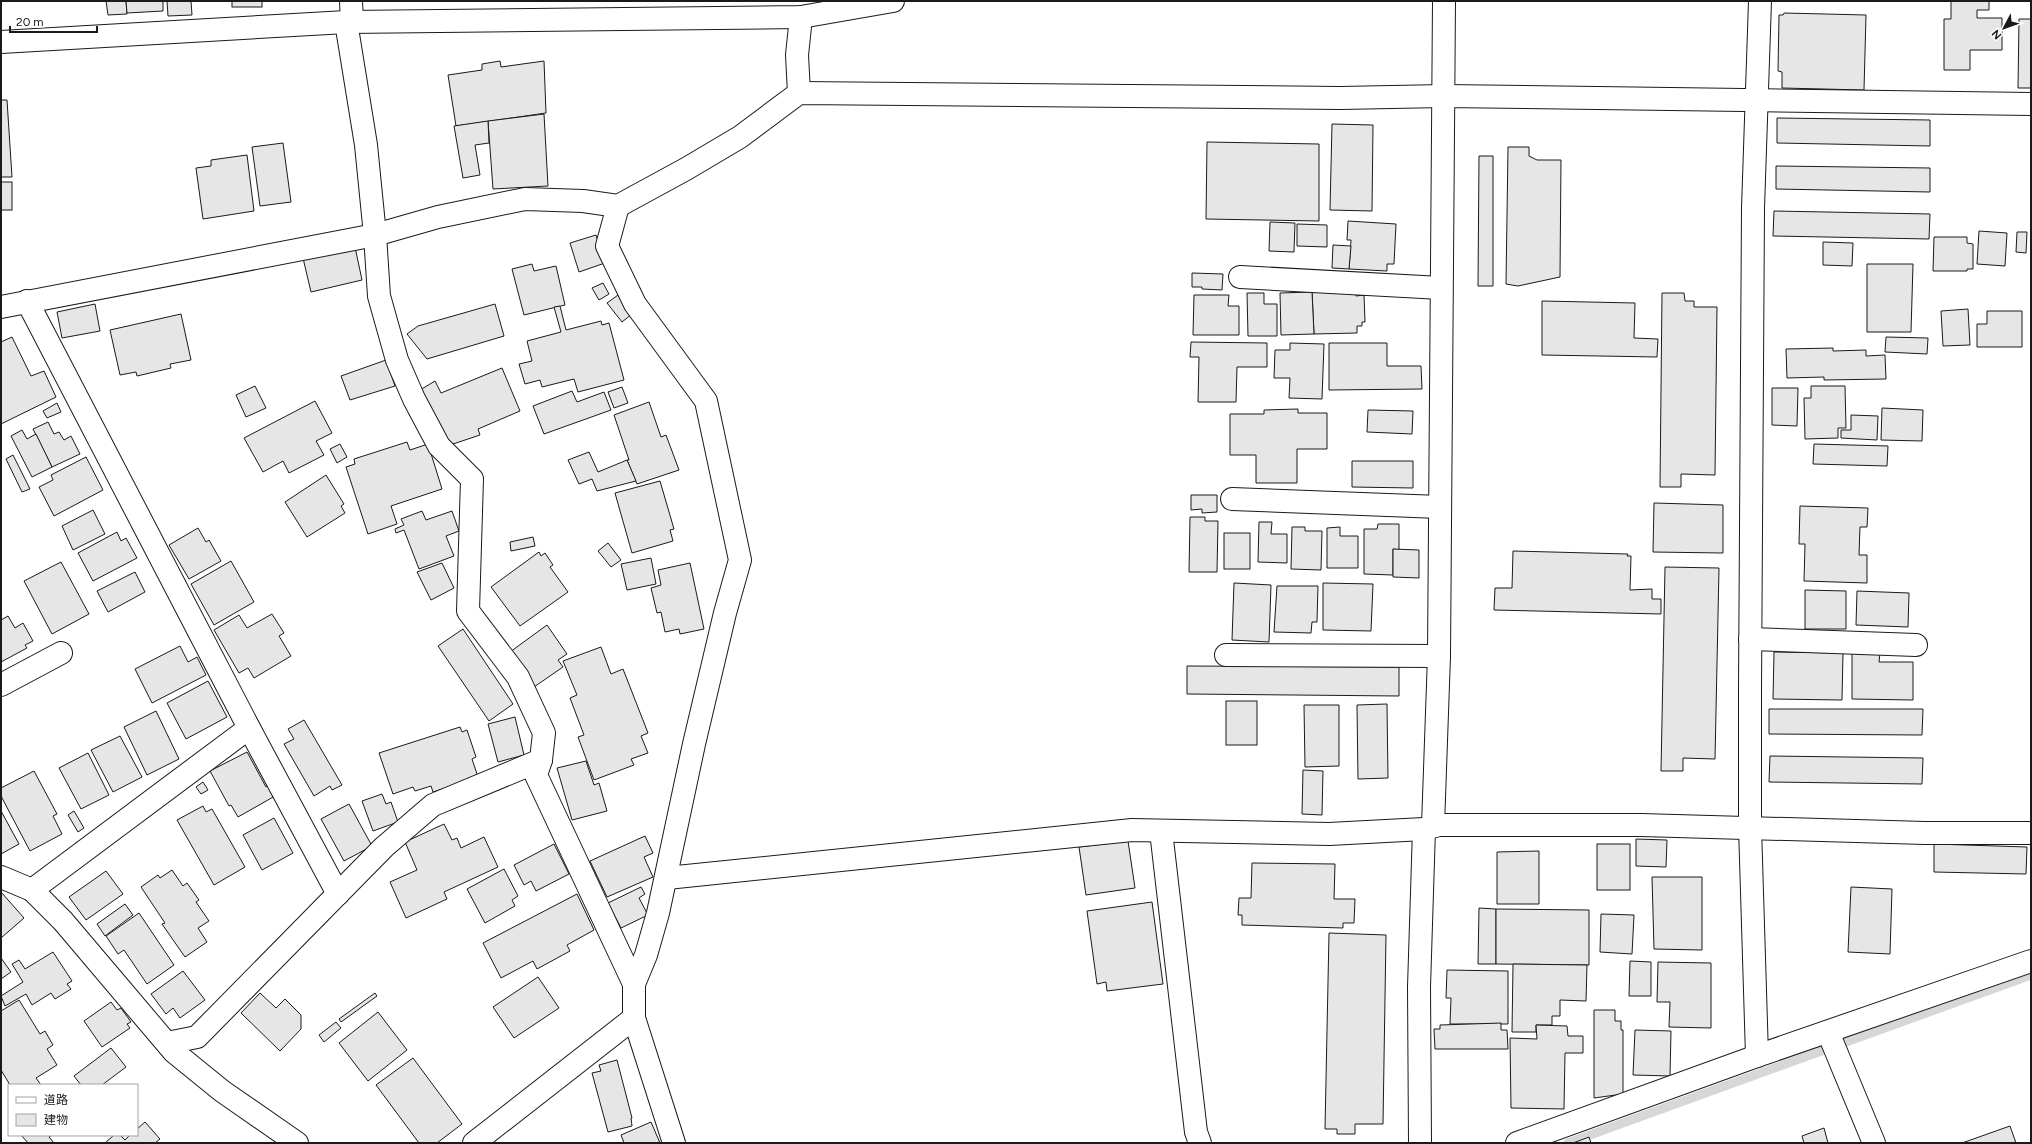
<svg xmlns="http://www.w3.org/2000/svg" width="2032" height="1144" viewBox="0 0 2032 1144" font-family="Figtree,'Noto Sans JP',sans-serif">
  <style>
    .lines { fill: none; stroke-linecap: round; stroke-linejoin: round }
    .stream { stroke: #d7d7d7; stroke-width: 9 }
    .building { fill: #e6e6e6; stroke: #1a1a1a }
    .street-casing { stroke: #1a1a1a; stroke-width: 24 }
    .street { stroke: #fff; stroke-width: 22 }
  </style>
  <rect width="100%" height="100%" fill="#fff"/>
  <g class="lines">
    <polyline class="stream" points="1568,1143 2031,975"/>
  </g>
  <g class="building">
    <polygon points="106,1 126,1 127,14 108,15"/>
    <polygon points="126,1 163,1 163,11 127,13"/>
    <polygon points="167,1 191,1 192,15 168,16"/>
    <rect x="232" y="1" width="30" height="6"/>
    <polygon points="1951,1 1989,1 1989,10 1977,10 1977,18 2002,18 2002,50 1970,50 1970,70 1944,70 1944,19 1951,19"/>
    <polygon points="1784,13 1866,15 1864,90 1782,88 1782,72 1778,71 1779,15 1783,15"/>
    <polygon points="2019,19 2031,19 2031,88 2018,88"/>
    <polygon points="500,61 501,67 544,61 546,113 456,126 448,75 482,70 482,64"/>
    <polygon points="1,100 7,100 12,177 1,177"/>
    <polygon points="544,114 548,186 493,189 488,121"/>
    <polygon points="1777,118 1930,120 1930,146 1777,143"/>
    <polygon points="488,121 489,143 475,145 480,175 463,178 454,126"/>
    <polygon points="1332,124 1373,125 1372,211 1330,210"/>
    <polygon points="1207,142 1319,144 1319,221 1206,219"/>
    <polygon points="283,143 291,202 260,206 252,147"/>
    <polygon points="1508,147 1529,147 1529,156 1537,160 1561,160 1560,277 1518,286 1506,284"/>
    <polygon points="247,155 254,211 203,219 196,168 211,166 211,160"/>
    <polygon points="1479,156 1493,156 1493,286 1478,286"/>
    <polygon points="1776,166 1930,168 1930,192 1776,189"/>
    <rect x="1" y="182" width="11" height="28"/>
    <polygon points="1774,211 1930,214 1929,239 1773,236"/>
    <polygon points="1348,221 1396,224 1394,264 1387,264 1387,271 1349,269 1351,240 1347,240"/>
    <polygon points="1270,222 1295,223 1294,252 1269,251"/>
    <polygon points="1297,224 1327,225 1327,247 1297,246"/>
    <polygon points="1979,231 2007,233 2005,266 1977,264"/>
    <polygon points="2017,232 2027,232 2026,253 2016,252"/>
    <polygon points="596,235 605,263 579,272 570,243"/>
    <polygon points="1934,237 1967,237 1967,243 1973,244 1973,269 1967,269 1967,271 1933,271"/>
    <polygon points="1823,242 1853,243 1852,266 1823,265"/>
    <polygon points="1333,245 1351,246 1349,269 1332,268"/>
    <polygon points="355,247 362,280 311,292 303,258"/>
    <polygon points="532,264 534,271 556,266 565,305 524,315 512,269"/>
    <polygon points="1867,264 1913,264 1911,332 1867,332"/>
    <polygon points="1192,273 1223,274 1222,290 1202,289 1202,287 1192,287"/>
    <polygon points="603,283 609,294 599,300 592,288"/>
    <polygon points="1312,292 1356,292 1356,296 1364,295 1365,322 1362,322 1362,326 1357,326 1357,333 1314,334"/>
    <polygon points="1312,292 1314,334 1281,335 1280,293"/>
    <polygon points="1247,293 1264,293 1264,304 1277,304 1277,336 1248,336"/>
    <polygon points="1662,293 1684,293 1685,301 1694,301 1694,307 1717,307 1715,475 1681,474 1681,487 1660,487"/>
    <polygon points="618,295 632,314 622,322 607,303"/>
    <polygon points="1194,295 1229,295 1228,306 1239,306 1239,335 1193,335"/>
    <polygon points="1542,301 1635,303 1634,338 1658,339 1657,357 1542,355"/>
    <polygon points="95,304 100,331 62,338 57,312"/>
    <polygon points="495,304 504,336 427,359 407,334 418,326"/>
    <polygon points="560,306 566,330 601,321 602,325 609,323 624,380 578,392 574,379 542,387 540,380 525,384 519,364 532,361 527,341 561,332 554,307"/>
    <polygon points="1968,309 1970,345 1943,346 1941,311"/>
    <polygon points="1987,311 2022,311 2022,347 1977,347 1977,324 1987,324"/>
    <polygon points="181,314 191,360 170,364 171,368 137,376 136,372 120,375 110,330"/>
    <polygon points="12,337 31,376 44,371 56,397 1,424 1,342"/>
    <polygon points="1886,337 1928,338 1927,354 1885,352"/>
    <polygon points="1191,342 1267,343 1267,367 1237,367 1236,402 1198,402 1199,357 1190,357"/>
    <polygon points="1290,343 1324,344 1322,399 1289,398 1290,378 1274,378 1275,350 1290,350"/>
    <polygon points="1329,343 1387,343 1387,366 1421,366 1422,389 1329,390"/>
    <polygon points="1833,348 1833,351 1866,350 1866,356 1885,355 1886,379 1824,380 1824,377 1787,378 1786,349"/>
    <polygon points="386,360 395,386 350,400 341,376"/>
    <polygon points="502,368 520,411 478,429 480,435 450,445 420,390 435,381 441,393"/>
    <polygon points="255,386 266,408 246,417 236,395"/>
    <polygon points="1811,386 1845,386 1846,428 1838,428 1838,438 1805,439 1804,398 1811,398"/>
    <polygon points="622,387 628,403 614,408 608,392"/>
    <polygon points="1772,388 1798,388 1797,426 1772,425"/>
    <polygon points="572,391 577,402 604,392 611,410 544,434 533,406"/>
    <polygon points="315,401 332,433 316,441 324,455 289,473 283,461 263,472 244,438"/>
    <polygon points="649,402 661,437 666,435 679,470 637,484 627,460 629,460 614,415"/>
    <polygon points="57,403 61,412 47,418 43,411"/>
    <polygon points="1882,408 1923,410 1922,441 1881,440"/>
    <polygon points="1298,409 1298,413 1327,413 1327,449 1297,449 1297,483 1256,483 1256,455 1230,455 1230,414 1264,414 1264,410"/>
    <polygon points="1368,410 1413,411 1412,434 1367,432"/>
    <polygon points="1851,415 1878,416 1877,440 1841,438 1841,430 1851,430"/>
    <polygon points="48,422 54,434 59,432 64,440 71,436 80,454 52,467 33,429"/>
    <polygon points="22,430 27,439 36,434 52,467 32,477 11,436"/>
    <polygon points="407,442 410,450 428,444 442,489 391,506 397,524 368,534 346,467 355,464 354,459"/>
    <polygon points="340,444 347,457 337,463 330,449"/>
    <polygon points="1814,444 1888,446 1887,466 1813,464"/>
    <polygon points="589,452 598,472 627,460 636,481 597,491 592,479 579,484 568,460"/>
    <polygon points="13,455 30,489 22,492 6,459"/>
    <polygon points="86,457 103,490 54,516 39,487 53,480 51,475"/>
    <polygon points="1352,461 1413,461 1413,488 1352,487"/>
    <polygon points="326,475 344,504 341,506 345,513 307,537 285,502"/>
    <polygon points="660,481 674,529 670,530 673,541 632,553 615,493"/>
    <polygon points="1191,495 1217,495 1217,512 1202,513 1202,509 1191,510"/>
    <polygon points="1654,503 1723,505 1723,553 1653,552"/>
    <polygon points="1800,506 1868,508 1867,527 1860,527 1859,555 1867,555 1867,583 1804,581 1805,544 1799,544"/>
    <polygon points="93,510 105,534 73,550 62,526"/>
    <polygon points="422,511 426,520 452,511 459,531 446,536 454,556 419,569 404,530 396,533 395,529 404,525 401,519"/>
    <polygon points="1190,517 1205,517 1205,521 1218,521 1217,572 1189,572"/>
    <polygon points="1259,522 1272,522 1271,534 1287,534 1287,563 1258,562"/>
    <polygon points="1378,524 1399,524 1399,550 1393,549 1393,575 1364,574 1364,529 1377,529"/>
    <polygon points="1292,527 1305,527 1305,531 1322,531 1321,570 1291,569"/>
    <polygon points="1340,527 1340,536 1358,536 1358,568 1327,568 1327,528"/>
    <polygon points="198,528 206,542 209,540 221,561 189,579 169,545"/>
    <polygon points="117,532 121,541 126,538 137,558 93,581 78,553"/>
    <rect x="1224" y="533" width="26" height="36"/>
    <polygon points="533,537 535,546 511,551 510,542"/>
    <polygon points="608,543 621,560 611,567 598,551"/>
    <polygon points="1393,549 1419,550 1419,578 1393,577"/>
    <polygon points="1513,551 1628,554 1627,556 1631,556 1630,590 1652,589 1652,599 1661,599 1661,614 1494,610 1495,588 1512,588"/>
    <polygon points="539,552 541,556 545,553 553,565 550,567 568,592 520,626 491,587"/>
    <polygon points="651,558 656,584 627,590 621,564"/>
    <polygon points="231,561 254,602 214,625 191,584"/>
    <polygon points="61,562 89,614 52,634 24,581"/>
    <polygon points="442,563 454,588 431,600 417,572"/>
    <polygon points="690,563 704,629 680,634 679,629 665,632 661,612 657,613 651,588 661,585 658,570"/>
    <polygon points="1665,567 1719,568 1715,759 1683,758 1683,771 1661,771"/>
    <polygon points="135,572 145,592 108,612 97,591"/>
    <polygon points="1234,583 1271,585 1269,642 1232,640"/>
    <polygon points="1323,583 1373,584 1371,631 1323,630"/>
    <polygon points="1277,586 1318,586 1317,622 1312,622 1311,633 1274,632"/>
    <polygon points="1805,590 1846,591 1846,629 1805,629"/>
    <polygon points="1857,591 1909,593 1908,627 1856,625"/>
    <polygon points="272,614 284,633 279,636 291,656 254,678 248,668 239,673 214,630 239,615 247,628"/>
    <polygon points="8,616 15,628 23,623 33,641 25,645 27,648 1,662 1,620"/>
    <polygon points="547,625 567,654 558,660 563,667 534,687 510,652"/>
    <polygon points="463,629 513,704 489,721 438,646"/>
    <polygon points="180,646 188,662 197,657 206,675 152,703 135,669"/>
    <polygon points="601,647 611,674 623,669 648,733 641,736 648,753 631,759 634,765 594,780 578,737 584,735 570,698 577,695 563,661"/>
    <polygon points="1774,652 1843,653 1842,700 1773,699"/>
    <polygon points="1852,653 1880,653 1879,662 1913,662 1913,700 1852,699"/>
    <polygon points="1187,666 1399,667 1399,696 1187,694"/>
    <polygon points="208,681 227,717 186,739 167,703"/>
    <rect x="1226" y="701" width="31" height="44"/>
    <polygon points="1387,704 1388,778 1358,779 1357,705"/>
    <polygon points="1304,705 1339,705 1339,766 1305,767"/>
    <polygon points="1769,709 1923,709 1922,735 1769,734"/>
    <polygon points="156,711 179,759 147,775 124,727"/>
    <polygon points="515,717 524,755 498,762 488,724"/>
    <polygon points="304,720 342,785 332,790 330,786 314,796 284,744 294,739 288,729"/>
    <polygon points="460,727 462,732 467,730 476,757 472,759 478,777 433,792 431,786 415,791 413,787 393,794 379,753"/>
    <polygon points="120,736 142,777 113,792 91,750"/>
    <polygon points="247,752 266,787 269,785 275,796 238,817 231,805 229,806 210,771"/>
    <polygon points="88,753 109,795 81,809 59,768"/>
    <polygon points="1770,756 1923,758 1922,784 1769,782"/>
    <polygon points="586,761 594,785 599,783 607,811 572,820 557,768"/>
    <polygon points="1303,770 1323,771 1322,815 1302,814"/>
    <polygon points="34,771 57,814 53,816 62,834 30,851 1,796 1,788"/>
    <polygon points="203,782 208,790 201,794 196,787"/>
    <polygon points="382,794 386,804 391,802 398,822 373,831 362,801"/>
    <polygon points="349,804 372,846 344,861 321,819"/>
    <polygon points="203,806 206,812 212,809 245,867 214,885 177,820"/>
    <polygon points="1,811 19,844 1,854"/>
    <polygon points="74,811 84,828 78,832 68,815"/>
    <polygon points="274,818 293,853 262,870 243,835"/>
    <polygon points="444,824 452,840 457,838 461,848 484,837 498,867 444,892 447,899 406,918 390,882 417,870 405,842"/>
    <polygon points="645,836 653,853 644,857 653,877 607,897 590,861"/>
    <polygon points="1636,839 1667,840 1666,867 1636,866"/>
    <polygon points="1128,841 1135,888 1086,895 1079,847"/>
    <polygon points="554,844 569,874 536,891 531,881 524,885 514,865"/>
    <rect x="1597" y="844" width="33" height="46"/>
    <polygon points="1934,844 2027,847 2026,874 1934,872"/>
    <polygon points="1539,851 1539,904 1497,904 1497,852"/>
    <polygon points="1252,863 1335,864 1334,899 1355,899 1354,923 1343,923 1343,928 1242,925 1242,915 1238,915 1239,898 1251,898"/>
    <polygon points="504,869 518,896 512,900 515,906 485,923 467,889"/>
    <polygon points="172,870 183,886 187,883 199,900 196,902 209,921 198,928 207,942 185,957 162,924 165,923 141,887 158,875 160,878"/>
    <polygon points="106,871 123,894 86,920 69,897"/>
    <polygon points="1652,877 1702,877 1702,950 1654,949"/>
    <polygon points="641,887 645,894 639,898 648,915 621,928 608,903"/>
    <polygon points="1851,887 1892,889 1890,954 1848,952"/>
    <polygon points="1,892 24,918 1,938"/>
    <polygon points="577,894 594,930 567,945 570,951 537,969 533,961 501,978 483,943"/>
    <polygon points="1152,902 1163,984 1107,991 1106,982 1097,984 1087,911"/>
    <polygon points="125,904 133,915 105,936 97,924"/>
    <polygon points="1479,908 1496,909 1496,964 1478,964"/>
    <polygon points="1496,909 1589,910 1589,965 1496,964"/>
    <polygon points="139,913 174,965 147,984 124,950 118,954 106,936"/>
    <polygon points="1601,914 1634,915 1632,954 1600,952"/>
    <polygon points="1329,933 1386,935 1383,1124 1355,1124 1355,1134 1337,1134 1337,1129 1325,1129"/>
    <polygon points="53,952 72,981 67,984 71,989 55,999 51,993 32,1005 26,994 5,1006 1,996 23,982 12,964 19,960 25,969"/>
    <polygon points="1,958 11,972 1,979"/>
    <polygon points="1630,961 1651,962 1651,996 1629,996"/>
    <polygon points="1658,962 1711,963 1711,1028 1669,1027 1670,1002 1657,1002"/>
    <polygon points="1513,964 1587,965 1586,1001 1560,1000 1560,1016 1552,1016 1552,1025 1536,1025 1536,1032 1512,1032"/>
    <polygon points="1447,970 1508,971 1508,1024 1450,1024 1451,998 1446,998"/>
    <polygon points="183,971 205,1000 180,1018 173,1008 166,1014 151,994"/>
    <polygon points="538,977 559,1008 514,1038 493,1007"/>
    <polygon points="260,993 276,1008 285,999 301,1015 301,1029 280,1051 241,1013"/>
    <polygon points="375,993 377,996 341,1022 339,1019"/>
    <polygon points="19,1000 40,1034 45,1031 53,1045 47,1049 57,1065 36,1078 41,1085 10,1085 1,1070 1,1011"/>
    <polygon points="111,1002 117,1010 121,1008 131,1022 127,1024 130,1028 102,1047 84,1021"/>
    <polygon points="1594,1010 1615,1010 1615,1021 1621,1021 1621,1030 1623,1030 1623,1094 1594,1098"/>
    <polygon points="378,1012 407,1050 368,1081 339,1043"/>
    <polygon points="336,1022 341,1028 324,1042 319,1035"/>
    <polygon points="1501,1023 1501,1030 1507,1030 1508,1049 1435,1049 1434,1029 1440,1029 1440,1025"/>
    <polygon points="1536,1025 1567,1026 1568,1036 1583,1036 1583,1053 1565,1053 1564,1109 1511,1108 1510,1038 1537,1039"/>
    <polygon points="1635,1030 1671,1031 1670,1076 1633,1075"/>
    <polygon points="111,1048 126,1067 102,1085 81,1085 74,1076"/>
    <polygon points="413,1058 462,1124 437,1143 419,1143 376,1085"/>
    <polygon points="617,1060 632,1118 631,1118 632,1126 608,1132 592,1073 601,1071 599,1065"/>
    <polygon points="145,1122 160,1139 155,1143 105,1143 114,1135 120,1135 125,1140 130,1135 137,1135 137,1129"/>
    <polygon points="651,1122 660,1143 624,1143 621,1135"/>
    <polygon points="2010,1126 2016,1143 1962,1143"/>
    <polygon points="1824,1128 1828,1143 1804,1143 1802,1136"/>
    <polygon points="21,1135 52,1135 49,1137 54,1143 28,1143"/>
    <polygon points="1589,1137 1591,1143 1573,1143"/>
  </g>
  <g class="lines">
    <defs>
      <g id="street">
        <polyline points="351,1 352,22"/>
        <polyline points="346,22 366,145 375,235 379,296 397,360 414,399 439,446 472,479 468,611 518,677 544,733 541,760 536,775 634,984"/>
        <polyline points="1,42 346,22 801,17 893,1"/>
        <polyline points="799,93 797,55 801,17"/>
        <polyline points="618,206 607,246 635,304 706,401 740,560 725,613 694,744 658,913 646,955 634,984 634,1018 674,1143"/>
        <polyline points="1240,277 1441,288"/>
        <polyline points="27,301 249,728 338,894"/>
        <polyline points="1,307 375,235 438,217 525,199 583,201 618,206 686,169 740,137 799,93 1340,98 1444,96 2031,104"/>
        <polyline points="1232,499 1440,507"/>
        <polyline points="1750,639 1916,645"/>
        <polyline points="1226,655 1439,656"/>
        <polyline points="1,685 61,653"/>
        <polyline points="1433,826 1439,656 1444,1"/>
        <polyline points="1161,831 1196,1132 1200,1143"/>
        <polyline points="1,877 32,890 63,921 174,1052 222,1091 297,1143"/>
        <polyline points="667,878 1132,830 1329,834 1424,829 1439,825 1641,825 1925,833 2031,833"/>
        <polyline points="32,890 249,728"/>
        <polyline points="1828,1032 1874,1143"/>
        <polyline points="167,1043 197,1037 384,847 433,805 541,760"/>
        <polyline points="1757,1056 1750,827 1750,688 1753,208 1760,1"/>
        <polyline points="474,1143 634,1018"/>
        <polyline points="1420,1143 1419,987 1424,829"/>
        <polyline points="1517,1143 1757,1056 2031,961"/>
      </g>
    </defs>
    <use href="#street" class="street-casing"/>
    <use href="#street" class="street"/>
  </g>
  <rect width="2032" height="1144" fill="none" stroke="#1a1a1a" stroke-width="4"/>
  <rect x="8" y="1084" width="130" height="52" fill="#ffffff" stroke="#a3a3a3"/>
  <rect x="16" y="1097" width="20" height="6" fill="#ffffff" stroke="#a3a3a3"/>
  <text x="44" y="1104" font-size="12" fill="#1a1a1a">道路</text>
  <rect x="16" y="1114" width="20" height="12" fill="#e6e6e6" stroke="#a3a3a3"/>
  <text x="44" y="1124" font-size="12" fill="#1a1a1a">建物</text>
  <g transform="translate(2004 28) rotate(229)" stroke="#ffffff" stroke-width="3" paint-order="stroke">
  <path d="M0-3L7 15L0 10L-7 15Z" fill="#1a1a1a"/>
  <text y="-6" font-size="11" font-weight="bold" text-anchor="middle" fill="#1a1a1a">N</text>
  </g>
  <path d="M10 26v6h87v-6" fill="none" stroke="#1a1a1a" stroke-width="2"/>
  <text x="16" y="26" font-size="12" fill="#1a1a1a" stroke="#ffffff" stroke-width="3" paint-order="stroke">20 m</text>
</svg>
